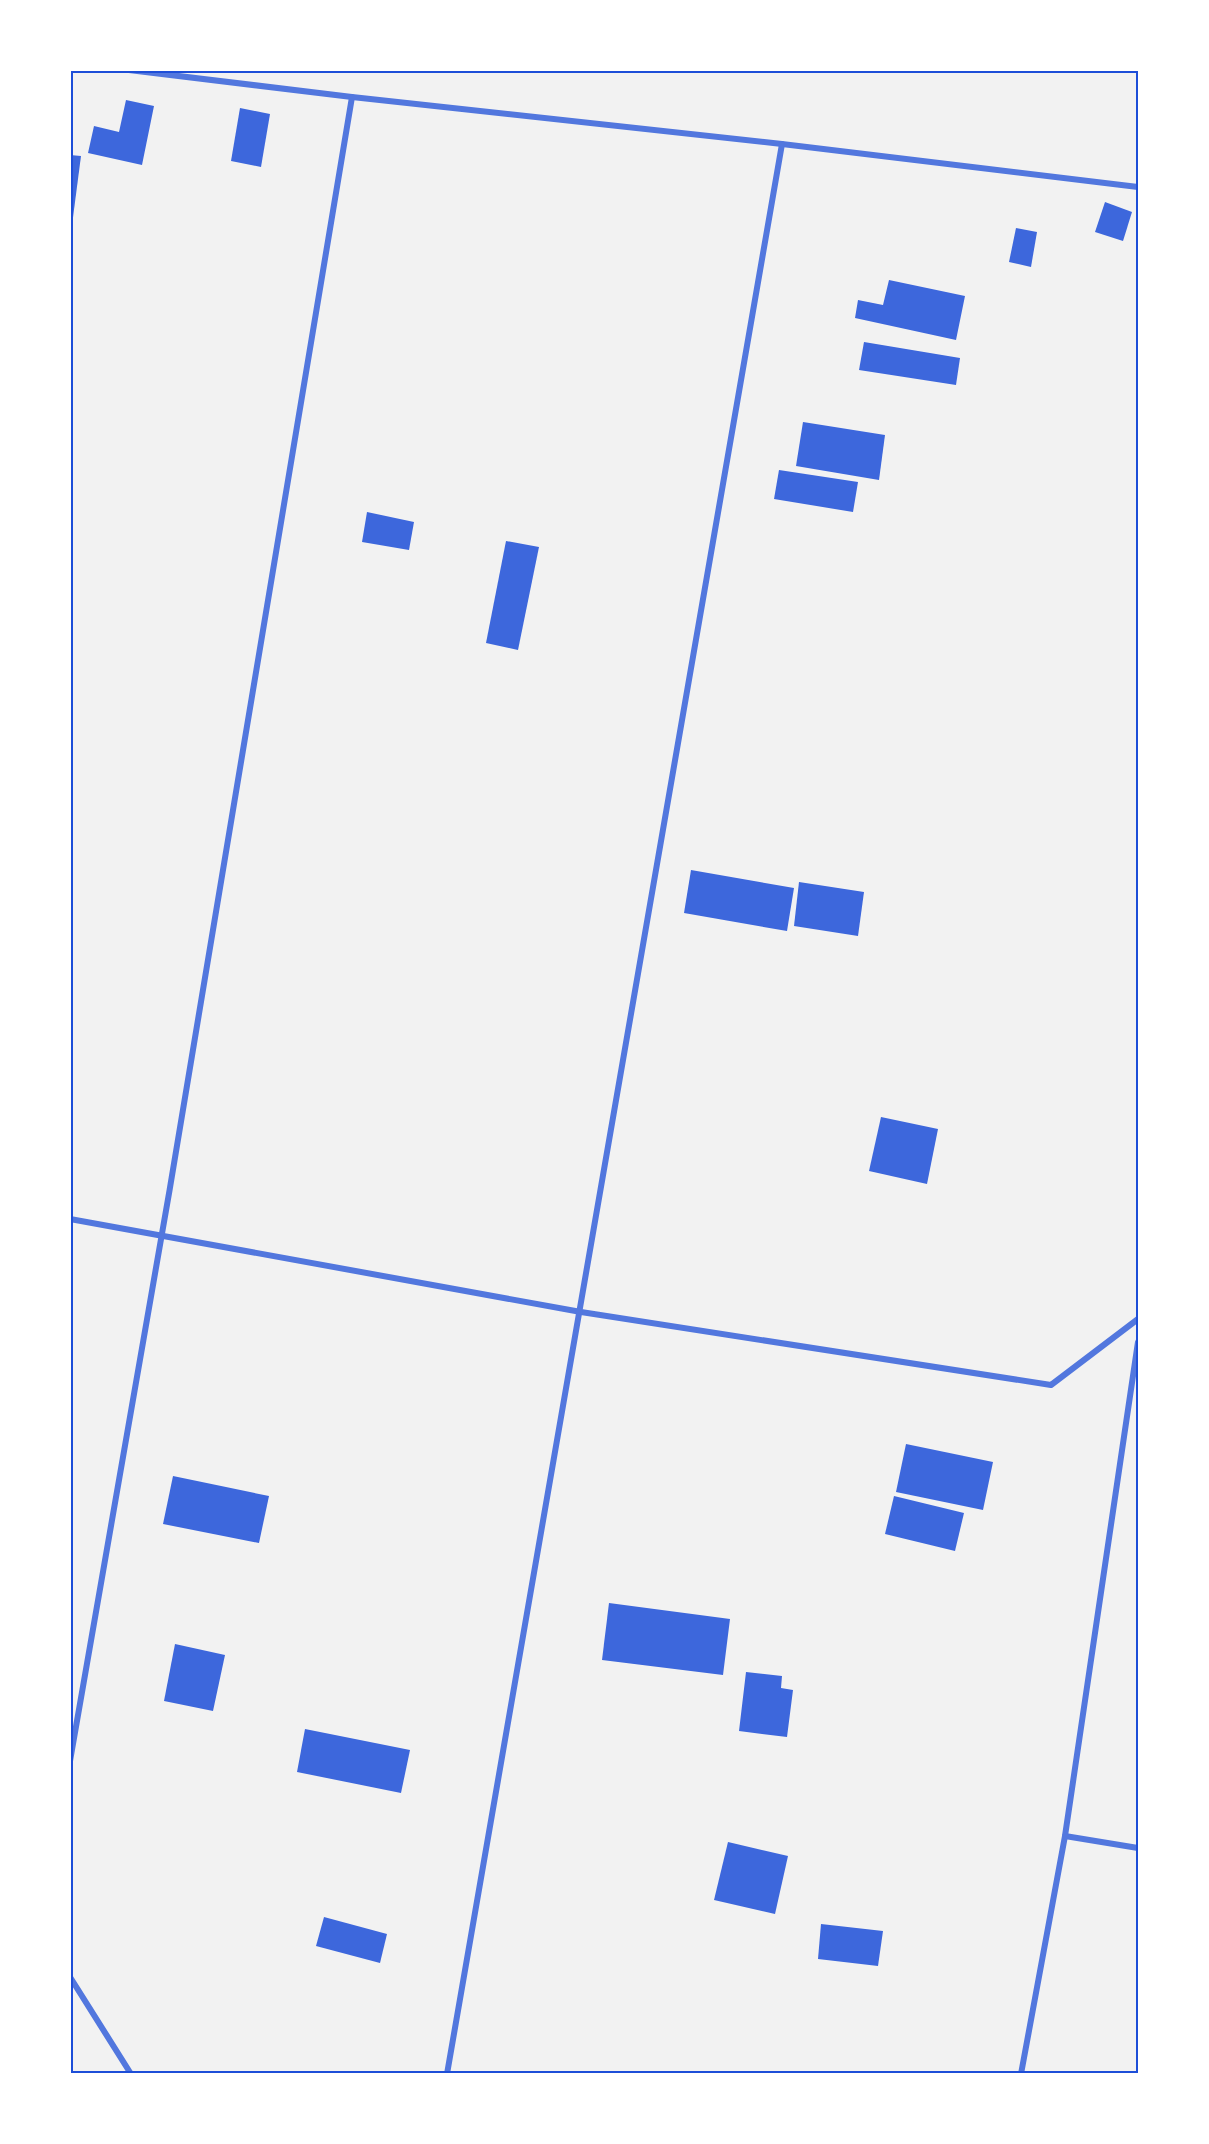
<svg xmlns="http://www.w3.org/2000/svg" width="1209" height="2144" viewBox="0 0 1209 2144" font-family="'Noto Serif',serif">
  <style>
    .building { fill: #3d67dc }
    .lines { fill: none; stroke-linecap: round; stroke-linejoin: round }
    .minor { stroke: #5277de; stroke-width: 6 }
    .neatline { fill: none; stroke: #1d4ed8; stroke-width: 2 }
  </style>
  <rect width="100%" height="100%" fill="#f2f2f2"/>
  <g class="building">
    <polygon points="126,100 154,106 142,165 88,153 94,126 119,132"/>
    <polygon points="240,108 270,114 261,167 231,161"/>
    <polygon points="70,155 81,156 72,225 70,225"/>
    <polygon points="1105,202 1132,212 1123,241 1095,232"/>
    <polygon points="1016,228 1037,232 1031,267 1009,262"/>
    <polygon points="889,280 965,296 956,340 855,318 858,300 883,305"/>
    <polygon points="864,342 960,358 956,385 859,370"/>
    <polygon points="803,422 885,435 879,480 796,466"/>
    <polygon points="779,470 858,482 853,512 774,499"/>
    <polygon points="367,512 414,522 409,550 362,542"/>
    <polygon points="506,541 539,547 518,650 486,643"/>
    <polygon points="691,870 794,888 787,931 684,913"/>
    <polygon points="799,882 864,892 858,936 794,926"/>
    <polygon points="881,1117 938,1129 927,1184 869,1171"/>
    <polygon points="906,1444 993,1462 983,1510 896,1492"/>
    <polygon points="173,1476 269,1496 259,1543 163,1524"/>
    <polygon points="894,1496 964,1513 955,1551 885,1534"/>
    <polygon points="609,1603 730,1619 723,1675 602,1660"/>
    <polygon points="175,1644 225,1655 213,1711 164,1701"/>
    <polygon points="746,1672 782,1676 781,1688 793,1690 787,1737 739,1731"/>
    <polygon points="305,1729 410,1750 401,1793 297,1772"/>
    <polygon points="728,1842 788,1856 775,1914 714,1900"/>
    <polygon points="324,1917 387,1934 380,1963 316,1946"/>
    <polygon points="821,1924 883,1931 878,1966 818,1959"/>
  </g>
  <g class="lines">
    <g class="minor">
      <polyline points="129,70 352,97 782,144 1138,187"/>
      <polyline points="70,1219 581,1312 1051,1385 1138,1319"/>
      <path d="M 70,1761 C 168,1207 262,653 352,97"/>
      <polyline points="1065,1836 1138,1848"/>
      <polyline points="70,1977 131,2074"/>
      <polyline points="447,2074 782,144"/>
      <polyline points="1021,2074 1065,1836 1138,1342"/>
    </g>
  </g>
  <rect width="1209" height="2144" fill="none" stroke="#ffffff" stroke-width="144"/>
  <rect x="72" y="72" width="1065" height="2000" class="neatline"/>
</svg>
